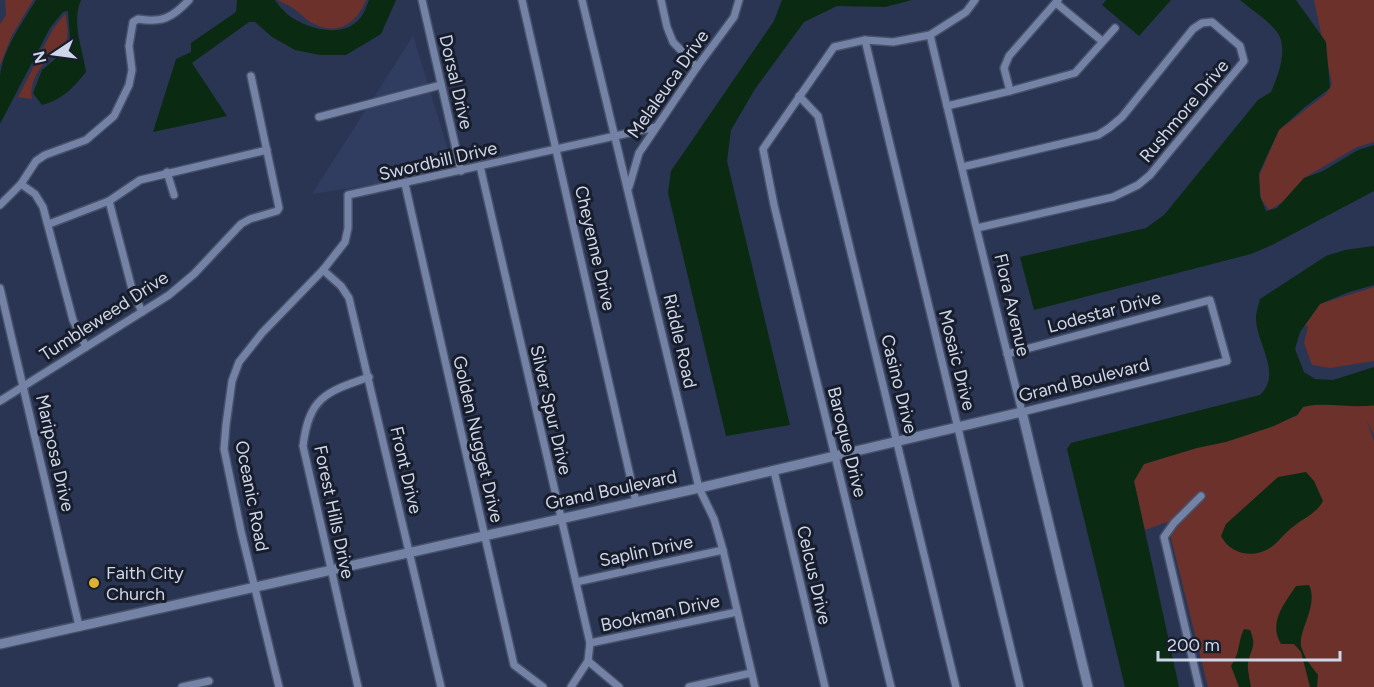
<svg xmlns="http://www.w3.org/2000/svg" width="1374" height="687" viewBox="0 0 1374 687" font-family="Figtree,sans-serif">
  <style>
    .built { fill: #303d61 }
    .green { fill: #6d312c }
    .water { fill: #0a2b11 }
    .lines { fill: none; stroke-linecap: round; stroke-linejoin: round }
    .street-casing { stroke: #475069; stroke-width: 10 }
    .secondary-casing { stroke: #475069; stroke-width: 12 }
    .street { stroke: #7483a5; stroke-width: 7 }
    .secondary { stroke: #7483a5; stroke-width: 9 }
    .poi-dot { fill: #deb133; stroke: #181d2b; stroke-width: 2 }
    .labels { text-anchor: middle; stroke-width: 6; stroke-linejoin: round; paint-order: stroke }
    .street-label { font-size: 18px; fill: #ced6e9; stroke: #181d2b }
    .poi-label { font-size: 18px; fill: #ced6e9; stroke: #181d2b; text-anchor: start }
  </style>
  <rect width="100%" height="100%" fill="#293553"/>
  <polygon class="built" points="413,36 455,172 312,194"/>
  <g class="green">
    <polygon points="5,0 33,0 12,35 0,65 0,24 6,15"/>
    <path d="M 278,0 L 366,0 C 357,23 338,36 314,24 C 305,20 299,11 291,7 C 287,4 282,3 278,0 Z"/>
    <polygon points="1314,0 1374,0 1374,142 1357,147 1304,178 1284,201 1269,210 1261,199 1259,176 1279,130 1326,94 1332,84"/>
    <path d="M 65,14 C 67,21 68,30 67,38 C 65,49 56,51 49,58 C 38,68 29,85 32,99 L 18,97 L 53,29 Z"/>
    <polygon points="1374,287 1374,361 1330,368 1312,365 1304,343 1308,327 1305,325 1320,304"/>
    <polygon points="1311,404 1374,406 1374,435 1367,421 1374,441 1374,687 1208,687 1167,522 1145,530 1134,481 1144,464 1297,416 1303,407"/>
  </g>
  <g class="water">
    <path d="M 36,0 L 81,0 C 71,23 83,49 86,72 C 73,88 62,100 42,105 L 33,93 L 42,70 L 61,54 L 70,40 L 68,11 L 63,12 L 50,28 L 0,124 C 0,108 0,92 0,76 C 3,49 22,23 36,0 Z"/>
    <path d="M 237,0 L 275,0 C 278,5 283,10 287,14 C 306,29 344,40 361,17 C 365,12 367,5 369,0 L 396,0 L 381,34 L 346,55 L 320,55 L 295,50 L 272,37 L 255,22 L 249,22 L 192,63 L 227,116 L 153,132 L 176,59 L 191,52 L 191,43 L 236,12 Z"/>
    <polygon points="782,0 912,0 885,7 837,6 804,22 755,89 731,130 727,161 790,425 726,436 668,193 671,171 774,21"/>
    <polygon points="1106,0 1171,0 1139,36 1102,5"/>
    <path d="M 1240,0 L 1296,0 L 1326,42 L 1330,88 L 1305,107 L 1279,130 L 1259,173 L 1260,196 L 1266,211 L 1277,208 L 1304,178 L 1323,171 L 1358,150 L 1374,145 L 1374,191 L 1272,245 L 1251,254 L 1034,310 L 1020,257 L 1146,228 L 1164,215 L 1258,100 L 1271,92 C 1278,76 1289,48 1277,32 C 1268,20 1252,10 1240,0 Z"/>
    <path d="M 1374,246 L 1374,285 L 1349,292 L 1320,304 L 1300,332 L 1295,349 L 1304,372 L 1315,379 L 1333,380 L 1374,367 L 1374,405 C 1351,409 1326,401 1303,407 L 1297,415 L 1274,426 L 1226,442 L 1197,448 L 1144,464 L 1134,481 L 1179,687 L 1125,687 L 1067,449 L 1071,443 L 1260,395 C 1283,373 1256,344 1256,318 C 1256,312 1259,304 1260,299 L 1326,256 L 1345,250 Z"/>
    <path d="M 1306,472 L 1314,481 L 1323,501 C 1317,513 1304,518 1294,526 C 1285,532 1279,542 1270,548 C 1253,559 1230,554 1221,536 L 1226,524 L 1278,477 Z"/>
    <path d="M 1309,585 C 1319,605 1298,630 1301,646 C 1304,657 1311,666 1318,675 L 1317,687 L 1310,687 L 1301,652 L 1294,644 L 1281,644 C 1268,623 1284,604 1296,586 Z"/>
    <path d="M 1244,629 L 1250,630 C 1257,646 1251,648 1248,663 C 1247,669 1250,680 1251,687 L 1239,687 L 1231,666 C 1241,651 1237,644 1244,629 Z"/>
  </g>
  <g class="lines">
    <defs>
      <g id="street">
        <polyline points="422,0 461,171"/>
        <polyline points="522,0 636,502"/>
        <polyline points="582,0 699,488 714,519 723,550 755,687"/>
        <polyline points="661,0 667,27 673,42 697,67"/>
        <polyline points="1056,3 1102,41"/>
        <path d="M 930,35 C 960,161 990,287 1022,412 L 1227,361 L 1210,300 L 1007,354"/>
        <polyline points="865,40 1020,687"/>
        <polyline points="1010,91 1004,68 1009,56 1058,0"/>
        <polyline points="799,96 818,116 956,687"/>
        <polyline points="947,106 1010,91 1075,73 1115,28"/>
        <polyline points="319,117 441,85"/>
        <polyline points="480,166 590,643 588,661 571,687"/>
        <polyline points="962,167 1098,135 1109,128 1122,117 1193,29 1202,23 1212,22 1240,46 1244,61 1150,175 1138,185 1113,197 977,228"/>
        <polyline points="167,172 174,195"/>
        <polyline points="21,184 35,194 43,207 73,320 86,347"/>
        <polyline points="405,184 514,665 543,687"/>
        <polyline points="629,187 639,153 697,67 734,17 739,0"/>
        <polyline points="109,201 132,289 142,312"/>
        <path d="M 0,205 L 21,184 L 36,161 L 45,155 L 86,140 L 114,116 L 129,85 L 132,70 L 129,46 L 133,22 L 138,19 C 162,23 172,18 189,0"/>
        <polyline points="49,224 109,201 140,180 267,150"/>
        <polyline points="323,270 341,286 349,298 441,687"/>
        <polyline points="0,288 79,626"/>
        <polyline points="0,401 169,295 194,274 241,224 250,219 277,211 279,208 251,76"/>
        <polyline points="774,471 825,687"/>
        <polyline points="576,582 723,550"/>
        <polyline points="590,643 737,612"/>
        <polyline points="588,661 619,687"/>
        <polyline points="182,687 209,681"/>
        <polyline points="279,687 241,531 224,449 226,425 232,381 239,362 262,333 323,270 345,242 348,228 348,195 656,127"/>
        <path d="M 358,687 L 303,446 C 309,397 326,392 369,377"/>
        <polyline points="689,687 751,673"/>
        <polyline points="891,687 774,205 763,149 834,47 865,40 893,42 930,35 966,12 975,0"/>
        <polyline points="1199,687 1164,537 1174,523 1201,496"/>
      </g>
      <polyline id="secondary" points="0,644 699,488 1022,412 1088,687"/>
    </defs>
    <use href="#street" class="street-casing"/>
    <use href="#secondary" class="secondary-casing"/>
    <use href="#street" class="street"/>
    <use href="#secondary" class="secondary"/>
  </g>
  <circle class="poi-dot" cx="94" cy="583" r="6"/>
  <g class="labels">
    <g class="street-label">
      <text transform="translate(456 82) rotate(77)" y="6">Dorsal Drive</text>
      <text transform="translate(668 84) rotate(-55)" y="6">Melaleuca Drive</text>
      <text transform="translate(1184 111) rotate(-50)" y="6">Rushmore Drive</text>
      <text transform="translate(438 161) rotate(-13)" y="6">Swordbill Drive</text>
      <text transform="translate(595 248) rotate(77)" y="6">Cheyenne Drive</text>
      <text transform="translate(1012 305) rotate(77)" y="6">Flora Avenue</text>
      <text transform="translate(1104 312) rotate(-15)" y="6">Lodestar Drive</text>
      <text transform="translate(104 316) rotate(-33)" y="6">Tumbleweed Drive</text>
      <text transform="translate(680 341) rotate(77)" y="6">Riddle Road</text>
      <text transform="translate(957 360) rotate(76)" y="6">Mosaic Drive</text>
      <text transform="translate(1084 380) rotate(-14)" y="6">Grand Boulevard</text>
      <text transform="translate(899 384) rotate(76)" y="6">Casino Drive</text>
      <text transform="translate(551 410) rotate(77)" y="6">Silver Spur Drive</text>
      <text transform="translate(478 439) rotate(77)" y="6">Golden Nugget Drive</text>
      <text transform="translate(847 442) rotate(76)" y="6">Baroque Drive</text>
      <text transform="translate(55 453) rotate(77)" y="6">Mariposa Drive</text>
      <text transform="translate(406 470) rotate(77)" y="6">Front Drive</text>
      <text transform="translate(611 490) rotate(-12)" y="6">Grand Boulevard</text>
      <text transform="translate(252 496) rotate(79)" y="6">Oceanic Road</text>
      <text transform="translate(334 512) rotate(78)" y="6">Forest Hills Drive</text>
      <text transform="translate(646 551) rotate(-12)" y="6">Saplin Drive</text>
      <text transform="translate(814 575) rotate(77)" y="6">Celcus Drive</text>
      <text transform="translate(660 613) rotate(-12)" y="6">Bookman Drive</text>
    </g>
    <g class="poi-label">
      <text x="106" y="579">Faith City<tspan x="106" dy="21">Church</tspan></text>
    </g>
  </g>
  <g transform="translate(54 54) rotate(257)" stroke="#181d2b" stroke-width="4.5" paint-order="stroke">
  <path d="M0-4.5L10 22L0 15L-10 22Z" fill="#ced6e9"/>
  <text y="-9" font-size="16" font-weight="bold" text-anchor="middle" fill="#ced6e9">N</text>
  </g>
  <path d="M1158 651v9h182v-9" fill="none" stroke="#ced6e9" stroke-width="3"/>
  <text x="1167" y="651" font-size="18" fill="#ced6e9" stroke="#181d2b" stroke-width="4.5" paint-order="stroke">200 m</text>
</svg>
